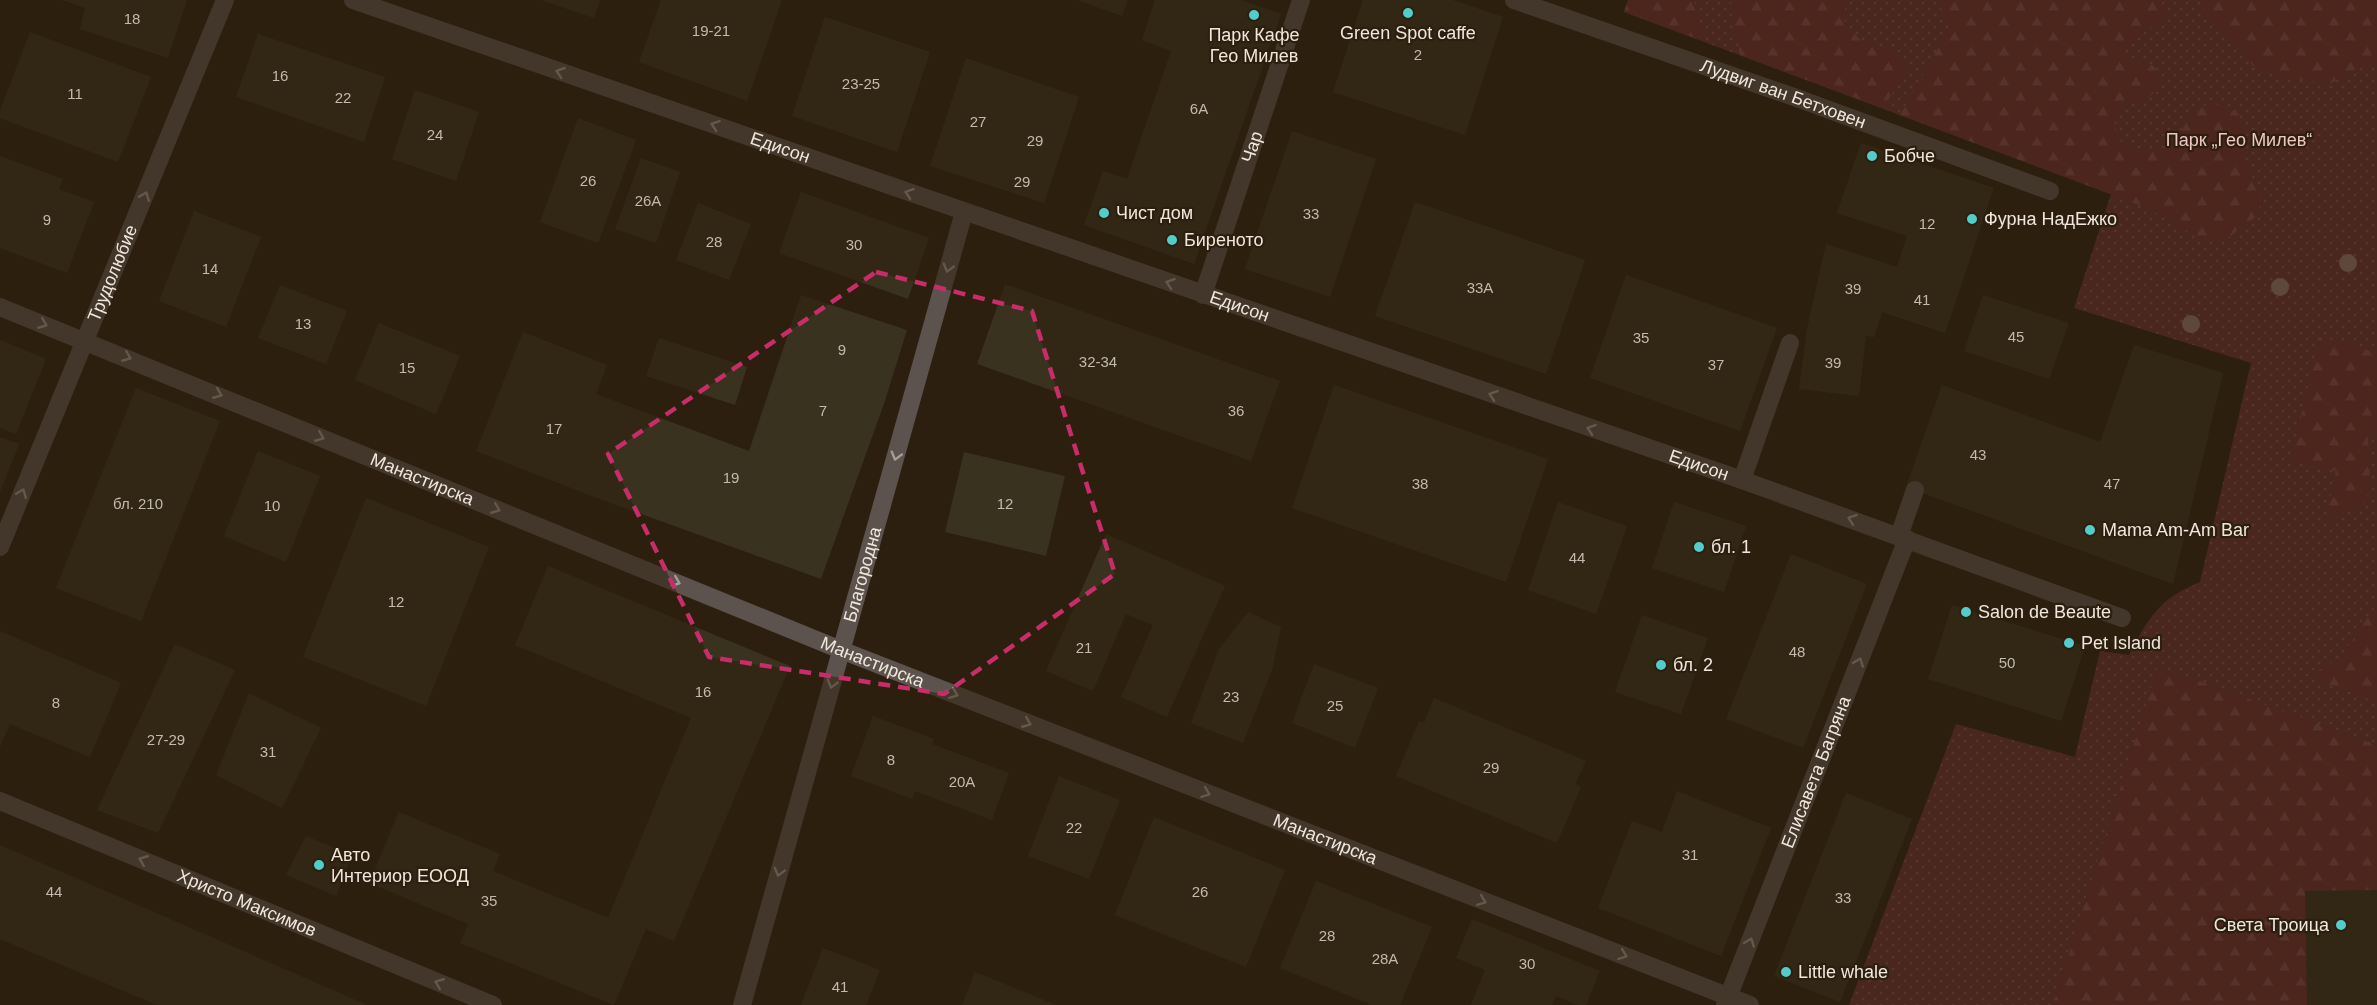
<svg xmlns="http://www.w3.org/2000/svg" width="2377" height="1005" viewBox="0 0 2377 1005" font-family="Arial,sans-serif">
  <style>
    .green { fill: url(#green-dots) }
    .forest { fill: url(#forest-firs) }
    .building { fill: #38321e }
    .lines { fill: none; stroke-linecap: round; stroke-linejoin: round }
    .minor { stroke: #5d534e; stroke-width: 18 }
    .tree { fill: #997a72 }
    .oneway { stroke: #a69d95 }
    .marked { fill: none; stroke: #c72d68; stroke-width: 4.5; stroke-dasharray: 12 8; stroke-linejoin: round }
    .poi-dot { fill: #53cdca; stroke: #2d1f0f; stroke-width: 2 }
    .labels { text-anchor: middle; stroke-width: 4.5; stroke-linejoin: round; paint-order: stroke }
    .number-label { font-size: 15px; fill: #c2baac }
    .poi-label { font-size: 18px; fill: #f0e7dc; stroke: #2d1f0f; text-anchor: start }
    .street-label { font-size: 18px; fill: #f0e7dc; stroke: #2d1f0f }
    .park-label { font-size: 18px; fill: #f1c5c3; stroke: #2d1f0f }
  </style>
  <defs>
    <pattern id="green-dots" width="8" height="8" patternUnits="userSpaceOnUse" patternTransform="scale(1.5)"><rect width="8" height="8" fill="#6e3232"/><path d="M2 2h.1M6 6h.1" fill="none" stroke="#83504f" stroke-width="1.8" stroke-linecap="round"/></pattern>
    <pattern id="forest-firs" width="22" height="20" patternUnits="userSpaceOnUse" patternTransform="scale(1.5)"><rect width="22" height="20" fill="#722e2f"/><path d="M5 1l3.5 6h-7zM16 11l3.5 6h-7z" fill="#864c4d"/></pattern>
  </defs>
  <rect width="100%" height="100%" fill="#2d1f0f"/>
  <path class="green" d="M 1628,0 L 2377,0 L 2377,745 L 2158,667 L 2053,1005 L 1849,1005 L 1956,724 L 2075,757 L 2100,651 L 2129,655 C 2149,617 2159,599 2200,582 L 2251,363 L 2074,308 L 2111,194 L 1624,12 Z"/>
  <g class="forest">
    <polygon points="1628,0 1694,0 1706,42 1624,12"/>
    <polygon points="1732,0 1847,0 1843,19 1859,39 1894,52 1909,69 1882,108 1740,55 1730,7"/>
    <path d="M 1938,0 L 2160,0 L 2170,17 L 2146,30 L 2125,50 L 2132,61 L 2154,66 L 2160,83 L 2147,101 L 2126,101 L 2113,117 L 2119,140 L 2139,152 L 2172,148 L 2189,118 L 2210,102 L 2237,112 L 2247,129 C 2236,166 2248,161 2259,192 C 2261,198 2259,208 2258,215 L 2221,243 L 2197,237 L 2150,209 L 1900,115 L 1949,29 Z"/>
    <polygon points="2200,0 2377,0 2377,66 2356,69 2330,84 2289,78 2253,66 2205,12"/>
    <polygon points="2319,337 2356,345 2377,355 2377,427 2368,439 2370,490 2363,504 2325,523 2336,471 2291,461"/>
    <polygon points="2377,604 2377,702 2307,677 2341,657"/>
    <polygon points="2158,666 2377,745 2377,1005 2053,1005"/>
  </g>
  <g class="building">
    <polygon points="62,0 187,0 168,58 80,29 85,8"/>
    <polygon points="541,0 600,0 594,18"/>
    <polygon points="661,0 782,0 747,101 639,62"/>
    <polygon points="1077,0 1128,0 1122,16"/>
    <polygon points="1155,0 1241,0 1281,14 1194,264 1084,225 1103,171 1127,179 1171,51 1142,40"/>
    <polygon points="1363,0 1453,0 1503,17 1465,135 1333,92"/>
    <polygon points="825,17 930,52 897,152 792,116"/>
    <polygon points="30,32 151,77 118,162 0,118 0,111"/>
    <polygon points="258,34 385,77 364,142 236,97"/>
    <polygon points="966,58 1079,97 1044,203 930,166"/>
    <polygon points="415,90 479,112 456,181 392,159"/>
    <polygon points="578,118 636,140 598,243 540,222"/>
    <polygon points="1292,131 1376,159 1330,297 1245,269"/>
    <polygon points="1861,143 1994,188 1945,333 1882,312 1874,337 1866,336 1859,396 1799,389 1807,329 1826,244 1897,267 1907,236 1837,213"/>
    <polygon points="0,156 63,179 59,189 94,202 67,273 0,248"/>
    <polygon points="641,158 680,172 656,243 615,229"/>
    <polygon points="801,192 929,238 908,299 779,253"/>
    <polygon points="1415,202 1585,260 1546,374 1375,316"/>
    <polygon points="698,203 751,224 729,280 676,260"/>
    <polygon points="194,211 261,237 226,327 159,301"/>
    <polygon points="1626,275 1777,328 1740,431 1590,378"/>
    <polygon points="1005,284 1280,381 1251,461 977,364"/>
    <polygon points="280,285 347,311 326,364 258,338"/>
    <polygon points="801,295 907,330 885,401 821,579 597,498 476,451 523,332 607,365 596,394 749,451"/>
    <polygon points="1983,295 2069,323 2049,379 1964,351"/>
    <polygon points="379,323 460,356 436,414 355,380"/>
    <polygon points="659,338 747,367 735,405 646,376"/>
    <polygon points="0,340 46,359 16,434 0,428"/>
    <polygon points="2134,345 2223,373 2173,584 1906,487 1942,385 2100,442"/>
    <polygon points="1334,385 1548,459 1506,582 1292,508"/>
    <polygon points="136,388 220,421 141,621 56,588"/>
    <polygon points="0,437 19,444 0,492"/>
    <polygon points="258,451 320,476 286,562 224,536"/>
    <polygon points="964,452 1065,476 1046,556 945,532"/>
    <polygon points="366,498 489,547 426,706 303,657"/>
    <polygon points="1558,502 1627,526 1596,614 1528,590"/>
    <polygon points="1674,502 1746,526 1724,592 1652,568"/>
    <polygon points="1106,534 1225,586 1167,717 1121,697 1153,625 1126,614 1093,691 1046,671"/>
    <polygon points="1791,554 1867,584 1803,748 1726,719"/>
    <polygon points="548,566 790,666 674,941 646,929 614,1005 460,943 468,924 369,883 399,812 500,854 493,871 608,918 691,718 515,645"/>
    <polygon points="1952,605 2085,646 2061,721 1928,679"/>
    <polygon points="1248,612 1281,627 1272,670 1243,743 1191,723 1219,649"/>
    <polygon points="1642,615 1708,638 1681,714 1615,692"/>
    <polygon points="0,631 121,683 90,757 10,724 0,747"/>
    <polygon points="175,644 235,670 158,833 97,810"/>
    <polygon points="1314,664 1378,688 1355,748 1292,723"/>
    <polygon points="249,693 321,728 282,808 216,775"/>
    <polygon points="1434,698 1586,761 1575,784 1581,787 1557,843 1396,776 1419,721 1424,723"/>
    <polygon points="873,716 934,739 932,744 1009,773 992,820 915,791 912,799 851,776"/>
    <polygon points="1059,776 1120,800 1089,879 1028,856"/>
    <polygon points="1677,791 1771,828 1721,956 1598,908 1632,821 1662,832"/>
    <polygon points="1846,793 1912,819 1840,1002 1774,976"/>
    <polygon points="1154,817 1285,870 1246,967 1115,915"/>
    <polygon points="306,836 352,855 336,896 286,875"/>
    <polygon points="0,845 367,1005 157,1005 0,939"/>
    <polygon points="1316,881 1432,927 1400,1005 1372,1005 1280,968"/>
    <polygon points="2377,890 2377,1005 2307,1005 2305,891"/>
    <polygon points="1472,919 1600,971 1586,1005 1578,1005 1556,996 1552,1005 1471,1005 1485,970 1456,958"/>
    <polygon points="823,948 880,970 866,1005 801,1005"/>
    <polygon points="975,972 1044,1000 1056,1005 962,1005"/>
  </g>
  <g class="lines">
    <g class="minor">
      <path id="s1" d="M 353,0 L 1742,480 L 2122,618"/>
      <path id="s2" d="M 1514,0 L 1794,97 L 2050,191"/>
      <path id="s3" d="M 1203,295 L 1301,0"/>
      <path id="s4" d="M 0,307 L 841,650 L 1750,1005"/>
      <polyline points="1742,480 1790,343"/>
      <polyline points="1899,536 1915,490"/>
      <path id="s5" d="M 0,547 L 225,0"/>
      <path id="s6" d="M 0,801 L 493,1005"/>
      <path id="s7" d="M 742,1005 L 964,212"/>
      <path id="s8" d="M 1725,1005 L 1907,539"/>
    </g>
  </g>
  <g class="tree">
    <circle cx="2348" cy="263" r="9"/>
    <circle cx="2280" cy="287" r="9"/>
    <circle cx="2191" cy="324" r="9"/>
  </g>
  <defs><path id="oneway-chevron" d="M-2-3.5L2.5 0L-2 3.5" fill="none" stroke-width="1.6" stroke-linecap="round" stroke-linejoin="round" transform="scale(1.5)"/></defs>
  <g class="oneway">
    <use href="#oneway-chevron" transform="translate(560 72) rotate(-161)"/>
    <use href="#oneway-chevron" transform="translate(715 125) rotate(-161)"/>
    <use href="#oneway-chevron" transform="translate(909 193) rotate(-161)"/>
    <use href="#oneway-chevron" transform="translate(145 196) rotate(-68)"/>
    <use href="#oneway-chevron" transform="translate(948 268) rotate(106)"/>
    <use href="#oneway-chevron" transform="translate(1170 283) rotate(-161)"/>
    <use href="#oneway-chevron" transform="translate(43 324) rotate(22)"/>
    <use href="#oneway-chevron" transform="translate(127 357) rotate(22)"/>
    <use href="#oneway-chevron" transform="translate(218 394) rotate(22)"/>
    <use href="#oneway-chevron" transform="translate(1493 395) rotate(-161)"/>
    <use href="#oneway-chevron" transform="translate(1591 429) rotate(-161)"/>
    <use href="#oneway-chevron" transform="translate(320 437) rotate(22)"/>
    <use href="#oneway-chevron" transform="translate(896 456) rotate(106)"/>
    <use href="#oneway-chevron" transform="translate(22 493) rotate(-68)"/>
    <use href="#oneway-chevron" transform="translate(496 509) rotate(22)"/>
    <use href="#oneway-chevron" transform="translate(1852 519) rotate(-160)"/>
    <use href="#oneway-chevron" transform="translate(676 582) rotate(22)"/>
    <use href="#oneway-chevron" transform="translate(1859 662) rotate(-69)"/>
    <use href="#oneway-chevron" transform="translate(832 684) rotate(106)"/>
    <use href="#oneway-chevron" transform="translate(954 694) rotate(21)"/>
    <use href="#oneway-chevron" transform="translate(1027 723) rotate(22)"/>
    <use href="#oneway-chevron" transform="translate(1206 793) rotate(21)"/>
    <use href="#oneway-chevron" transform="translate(143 860) rotate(-158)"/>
    <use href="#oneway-chevron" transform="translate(779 872) rotate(106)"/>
    <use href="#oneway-chevron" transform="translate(1482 901) rotate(21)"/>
    <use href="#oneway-chevron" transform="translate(1750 942) rotate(-69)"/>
    <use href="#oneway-chevron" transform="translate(1623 955) rotate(21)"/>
    <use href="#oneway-chevron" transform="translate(439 983) rotate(-158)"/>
  </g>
  <path d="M0 0H2377V1005H0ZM 876,272 L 1032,311 L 1115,574 L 944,694 L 709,657 L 608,454 Z" fill="#2d1f0f" fill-opacity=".55" fill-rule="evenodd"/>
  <path class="marked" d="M 876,272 L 1032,311 L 1115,574 L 944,694 L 709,657 L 608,454 Z"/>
  <g class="poi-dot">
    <circle cx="1408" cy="13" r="6"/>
    <circle cx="1254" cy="15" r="6"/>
    <circle cx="1872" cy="156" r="6"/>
    <circle cx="1104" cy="213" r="6"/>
    <circle cx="1972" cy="219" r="6"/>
    <circle cx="1172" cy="240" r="6"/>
    <circle cx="2090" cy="530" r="6"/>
    <circle cx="1699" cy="547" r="6"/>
    <circle cx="1966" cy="612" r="6"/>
    <circle cx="2069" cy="643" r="6"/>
    <circle cx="1661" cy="665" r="6"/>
    <circle cx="319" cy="865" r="6"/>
    <circle cx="2341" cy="925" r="6"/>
    <circle cx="1786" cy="972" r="6"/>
  </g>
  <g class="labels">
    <g class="number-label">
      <text x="132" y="24">18</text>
      <text x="711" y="36">19-21</text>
      <text x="1418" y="60">2</text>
      <text x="280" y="81">16</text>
      <text x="861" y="89">23-25</text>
      <text x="75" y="99">11</text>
      <text x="343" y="103">22</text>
      <text x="1199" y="114">6А</text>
      <text x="978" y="127">27</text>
      <text x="435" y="140">24</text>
      <text x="1035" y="146">29</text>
      <text x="588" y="186">26</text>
      <text x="1022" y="187">29</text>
      <text x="648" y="206">26А</text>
      <text x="1311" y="219">33</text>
      <text x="47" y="225">9</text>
      <text x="1927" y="229">12</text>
      <text x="714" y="247">28</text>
      <text x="854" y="250">30</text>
      <text x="210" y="274">14</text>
      <text x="1480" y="293">33А</text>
      <text x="1853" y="294">39</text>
      <text x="1922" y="305">41</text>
      <text x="303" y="329">13</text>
      <text x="2016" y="342">45</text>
      <text x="1641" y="343">35</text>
      <text x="842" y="355">9</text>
      <text x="1098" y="367">32-34</text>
      <text x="1833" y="368">39</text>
      <text x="1716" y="370">37</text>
      <text x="407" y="373">15</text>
      <text x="823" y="416">7</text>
      <text x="1236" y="416">36</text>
      <text x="554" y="434">17</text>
      <text x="1978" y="460">43</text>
      <text x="731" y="483">19</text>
      <text x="1420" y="489">38</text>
      <text x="2112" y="489">47</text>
      <text x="138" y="509">бл. 210</text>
      <text x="1005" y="509">12</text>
      <text x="272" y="511">10</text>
      <text x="1577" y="563">44</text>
      <text x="396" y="607">12</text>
      <text x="1084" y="653">21</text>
      <text x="1797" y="657">48</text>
      <text x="2007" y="668">50</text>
      <text x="703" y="697">16</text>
      <text x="1231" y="702">23</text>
      <text x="56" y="708">8</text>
      <text x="1335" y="711">25</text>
      <text x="166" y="745">27-29</text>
      <text x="268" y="757">31</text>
      <text x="891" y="765">8</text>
      <text x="1491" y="773">29</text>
      <text x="962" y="787">20А</text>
      <text x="1074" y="833">22</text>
      <text x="1690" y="860">31</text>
      <text x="54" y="897">44</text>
      <text x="1200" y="897">26</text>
      <text x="1843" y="903">33</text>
      <text x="489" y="906">35</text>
      <text x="1327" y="941">28</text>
      <text x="1385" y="964">28А</text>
      <text x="1527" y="969">30</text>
      <text x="840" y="992">41</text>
    </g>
    <g class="poi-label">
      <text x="1408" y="39" text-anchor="middle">Green Spot caffe</text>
      <text x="1254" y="41" text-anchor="middle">Парк Кафе<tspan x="1254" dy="21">Гео Милев</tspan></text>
      <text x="1884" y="162">Бобче</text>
      <text x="1116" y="219">Чист дом</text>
      <text x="1984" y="225">Фурна НадЕжко</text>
      <text x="1184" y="246">Биреното</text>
      <text x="2102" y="536">Mama Am-Am Bar</text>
      <text x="1711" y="553">бл. 1</text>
      <text x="1978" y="618">Salon de Beaute</text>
      <text x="2081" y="649">Pet Island</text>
      <text x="1673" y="671">бл. 2</text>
      <text x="331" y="861">Авто<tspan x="331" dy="21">Интериор ЕООД</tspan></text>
      <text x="2329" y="931" text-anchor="end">Света Троица</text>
      <text x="1798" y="978">Little whale</text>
    </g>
    <g class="street-label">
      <text dy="6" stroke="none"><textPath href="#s2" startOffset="285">Лудвиг ван Бетховен</textPath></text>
      <text dy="6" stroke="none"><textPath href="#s3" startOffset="156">Чар</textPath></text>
      <text dy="6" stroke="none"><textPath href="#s1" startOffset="452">Едисон</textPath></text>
      <text dy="6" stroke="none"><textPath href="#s5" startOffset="296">Трудолюбие</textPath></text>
      <text dy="6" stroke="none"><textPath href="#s1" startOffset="938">Едисон</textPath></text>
      <text dy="6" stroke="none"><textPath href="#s1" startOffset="1424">Едисон</textPath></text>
      <text dy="6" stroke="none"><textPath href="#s4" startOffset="456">Манастирска</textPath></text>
      <text dy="6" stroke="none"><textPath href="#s7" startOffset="447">Благородна</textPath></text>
      <text dy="6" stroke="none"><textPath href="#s4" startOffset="942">Манастирска</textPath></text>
      <text dy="6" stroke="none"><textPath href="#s8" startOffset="250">Елисавета Багряна</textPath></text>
      <text dy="6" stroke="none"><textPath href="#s4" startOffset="1428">Манастирска</textPath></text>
      <text dy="6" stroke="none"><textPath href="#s6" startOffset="267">Христо Максимов</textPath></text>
    </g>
    <g class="park-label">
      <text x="2239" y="146">Парк „Гео Милев“</text>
    </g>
  </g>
</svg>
